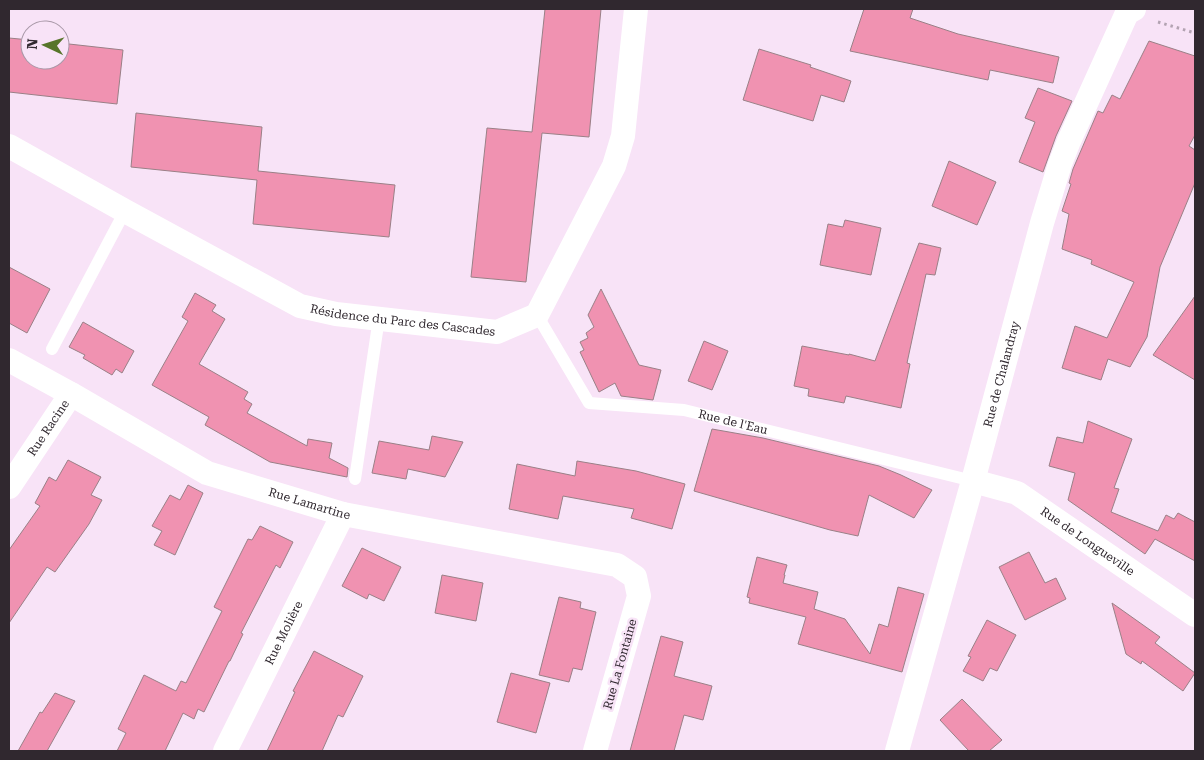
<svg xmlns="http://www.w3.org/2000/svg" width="1204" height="760" viewBox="0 0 1204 760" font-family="'Roboto Serif',serif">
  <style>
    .building { fill: #f092b1; stroke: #9a8087 }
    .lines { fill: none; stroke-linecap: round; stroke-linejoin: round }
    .path { stroke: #b3a3b2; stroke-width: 3; stroke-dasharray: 2.5 4; stroke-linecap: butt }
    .lane { stroke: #fff; stroke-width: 12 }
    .street { stroke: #fff; stroke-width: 24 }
    .labels { text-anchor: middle; stroke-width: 5; stroke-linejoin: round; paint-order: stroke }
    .street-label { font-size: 12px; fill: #30282f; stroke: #f8e3f7 }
  </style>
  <rect width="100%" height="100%" fill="#f8e3f7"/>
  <g class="building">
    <polygon points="545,9 601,9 589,137 542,133 526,282 471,277 487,128 532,132"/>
    <polygon points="864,9 913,9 910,18 958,34 1059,57 1053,83 990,70 988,80 850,51"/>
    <polygon points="9,38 30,40 30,60 60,60 60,43 123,50 117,104 9,92"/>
    <polygon points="1149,41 1195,56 1195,135 1189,146 1195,150 1195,183 1160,267 1147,337 1130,367 1108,359 1101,380 1062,368 1075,326 1107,338 1134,282 1091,264 1092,260 1062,249 1069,214 1062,211 1071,184 1069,183 1073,169 1098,111 1103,113 1112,95 1120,99"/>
    <polygon points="759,49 811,65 810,67 851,81 844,102 821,95 813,121 743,100"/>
    <polygon points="1038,88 1072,101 1056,136 1043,172 1019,162 1035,122 1025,118"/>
    <polygon points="136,113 262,127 258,171 395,185 389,237 253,224 257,180 131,167"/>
    <polygon points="949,161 996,182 977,225 932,206"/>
    <polygon points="845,220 881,228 871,275 820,265 828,224 843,227"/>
    <polygon points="919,243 941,248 935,275 926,274 907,363 910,364 901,408 846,396 844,403 808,396 809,389 794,386 802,346 849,355 849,354 875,361"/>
    <polygon points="9,267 50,289 27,333 9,323"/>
    <polygon points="601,289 639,365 661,370 653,400 621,396 615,383 599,392 580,352 584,350 580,342 588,338 586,333 594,327 588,315"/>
    <polygon points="195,293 216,305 212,311 225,319 199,364 248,392 244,399 252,404 247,413 307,446 308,439 332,443 329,458 348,468 347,477 270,462 205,425 209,417 152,385 188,321 182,317"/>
    <polygon points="1195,296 1195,380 1153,355"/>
    <polygon points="83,322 134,351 122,373 116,369 112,375 83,358 85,355 69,347"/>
    <polygon points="704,341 728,351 712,390 688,381"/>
    <polygon points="1088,421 1132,439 1114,488 1119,489 1111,512 1158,531 1166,515 1174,519 1178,513 1195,522 1195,561 1155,539 1145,554 1068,500 1075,473 1049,466 1057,437 1083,443"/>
    <polygon points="712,429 763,438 879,466 901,475 932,490 914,518 869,495 858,536 830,530 694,491"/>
    <polygon points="432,436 463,442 445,477 408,469 406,479 372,473 379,441 429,450"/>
    <polygon points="68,460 101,477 91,495 102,500 89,524 55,572 47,567 9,623 9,550 40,506 35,503 49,477 56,481"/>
    <polygon points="577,461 636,471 685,484 672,529 631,518 634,509 563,496 558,519 509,509 517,464 575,476"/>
    <polygon points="188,485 203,493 175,555 154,545 162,531 152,526 170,495 180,500"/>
    <polygon points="260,526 293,542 280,568 276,565 241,633 243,634 230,661 229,661 204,712 198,709 194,719 183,713 165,751 117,751 126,733 118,729 144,675 176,691 181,681 186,683 222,611 214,607 248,539 252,540"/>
    <polygon points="362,548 401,567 384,601 369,594 367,599 342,586"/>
    <polygon points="1029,552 1045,583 1056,578 1066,599 1025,620 999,567"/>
    <polygon points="757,557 787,565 784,575 785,575 783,583 818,592 814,609 845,619 870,654 879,624 888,627 898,587 924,594 902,672 798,644 806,617 749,603 750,598 747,597"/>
    <polygon points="442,575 483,583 476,621 435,613"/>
    <polygon points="559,597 581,602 580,608 596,612 582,670 573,668 569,682 539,675"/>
    <polygon points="1112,603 1160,637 1155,643 1195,673 1183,691 1142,661 1141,664 1126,654"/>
    <polygon points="987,620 1016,635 997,671 990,668 983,681 963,671 971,657 968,656"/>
    <polygon points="661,636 683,642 674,676 712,686 703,720 684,715 674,751 630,751"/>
    <polygon points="314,651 363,676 343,717 338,715 322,751 267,751 295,692 293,691"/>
    <polygon points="511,673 550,683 536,733 497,722"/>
    <polygon points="55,693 75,701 47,751 18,751 40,712 42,713"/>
    <polygon points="962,699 1002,740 989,751 969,751 940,720"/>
  </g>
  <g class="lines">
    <polyline class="path" points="1158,22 1195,33"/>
    <g class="lane">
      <path id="s1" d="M 537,315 L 589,403 L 684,410 L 973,481"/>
      <polyline points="52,349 125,211"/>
      <polyline points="355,479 379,318"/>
    </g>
    <g class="street">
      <path id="s2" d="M 9,146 L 125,211 L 300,306 L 336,314 L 497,332 L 537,315 L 614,166 L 623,136 L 636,9"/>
      <path id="s3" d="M 9,360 L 71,394 L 207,473 L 343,514 L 617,565 L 635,577 L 639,596 L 595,751"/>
      <path id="s4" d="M 973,481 L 1017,493 L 1195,615"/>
      <path id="s5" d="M 9,487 L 71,394"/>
      <path id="s6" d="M 225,751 L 343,514"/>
      <path id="s7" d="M 897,751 L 973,481 L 1042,223 L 1060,164 L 1069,141 L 1127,13 L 1134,9"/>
    </g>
  </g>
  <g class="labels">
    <g class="street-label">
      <text dy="4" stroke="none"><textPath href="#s2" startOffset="436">Résidence du Parc des Cascades</textPath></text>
      <text dy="4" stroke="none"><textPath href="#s7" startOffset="391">Rue de Chalandray</textPath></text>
      <text dy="4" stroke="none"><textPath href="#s1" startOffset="248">Rue de l'Eau</textPath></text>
      <text dy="4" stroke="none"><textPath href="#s5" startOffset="71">Rue Racine</textPath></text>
      <text dy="4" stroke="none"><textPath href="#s3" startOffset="335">Rue Lamartine</textPath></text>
      <text dy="4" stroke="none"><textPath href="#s4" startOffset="131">Rue de Longueville</textPath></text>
      <text dy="4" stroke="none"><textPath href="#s6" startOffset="132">Rue Molière</textPath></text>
      <text transform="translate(620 664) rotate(-74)" y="4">Rue La Fontaine</text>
    </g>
  </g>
  <rect width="1204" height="760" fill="none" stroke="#30282f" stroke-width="20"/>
  <g transform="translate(45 45) rotate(274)"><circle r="24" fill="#f8e3f7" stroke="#a898a7"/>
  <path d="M0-4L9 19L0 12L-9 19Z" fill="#57752a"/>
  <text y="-8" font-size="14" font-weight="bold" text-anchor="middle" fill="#30282f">N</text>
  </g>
</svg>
